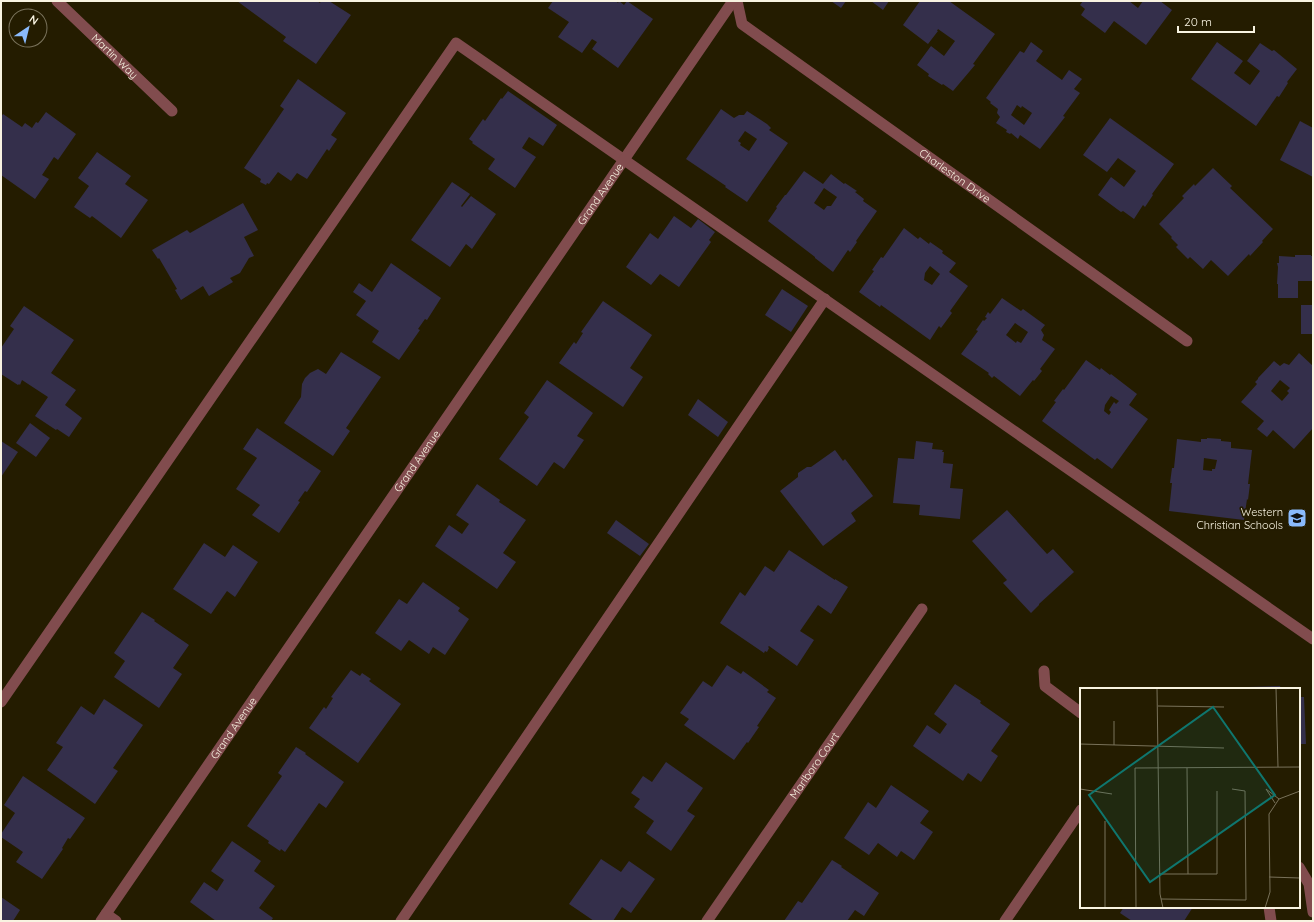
<svg xmlns="http://www.w3.org/2000/svg" width="1314" height="922" viewBox="0 0 1314 922" font-family="Quicksand,sans-serif">
  <style>
    .building { fill: #342f4b; fill-rule: evenodd }
    .lines { fill: none; stroke-linecap: round; stroke-linejoin: round }
    .service { stroke: #814c4e; stroke-width: 11 }
    .minor { stroke: #814c4e; stroke-width: 11 }
    .tertiary { stroke: #814c4e; stroke-width: 11 }
    .labels { text-anchor: middle; stroke-width: 3.5; stroke-linejoin: round; paint-order: stroke }
    .street-label { font-size: 11px; fill: #f8f3e1; stroke: #241c00 }
    .poi-label { font-size: 11px; fill: #f8f3e1; stroke: #241c00; text-anchor: end }
    .inset-road { fill: none; stroke: #79725a; stroke-width: 1 }
    .view { fill: #0f766e; fill-opacity: 0.15; stroke: #0f766e; stroke-width: 2 }
    .inset-edge { fill: none; stroke: #f8f3e1; stroke-width: 2 }
  </style>
  <rect width="100%" height="100%" fill="#241c00"/>
  <g class="building">
    <polygon points="237,1 317,1 320,3 321,1 329,1 351,15 316,64 283,41 286,37"/>
    <polygon points="553,1 616,1 618,3 619,1 624,5 627,1 653,19 618,68 592,49 597,42 592,39 582,53 558,37 569,22 548,8"/>
    <polygon points="831,1 846,1 841,8"/>
    <polygon points="871,1 889,1 883,10"/>
    <polygon points="920,1 949,1 995,34 973,64 975,65 953,91 943,84 942,85 928,76 929,74 917,65 931,46 944,56 955,41 938,29 937,31 938,31 928,44 903,25"/>
    <polygon points="1083,1 1129,1 1138,8 1143,1 1160,1 1172,10 1146,45 1114,21 1105,33 1081,15 1085,9 1080,5"/>
    <path d="M 1031,42 L 1043,51 L 1036,61 L 1062,80 L 1069,70 L 1082,79 L 1074,89 L 1080,93 L 1063,116 L 1065,117 L 1040,149 L 1020,135 L 1018,139 L 1011,133 L 1010,134 L 1006,132 L 1007,130 L 996,123 L 1000,117 L 997,113 L 998,109 L 990,103 L 991,102 L 986,98 L 1020,51 L 1024,53 ZM 1017,105 L 1021,108 L 1022,106 L 1032,113 L 1024,125 L 1011,115 Z"/>
    <polygon points="1217,42 1243,61 1234,73 1250,85 1260,71 1247,61 1260,43 1272,51 1274,50 1297,69 1287,82 1288,83 1279,97 1277,96 1256,126 1191,79"/>
    <polygon points="298,79 346,113 331,135 337,139 329,151 327,149 307,179 297,173 291,181 278,172 269,184 267,183 266,185 260,182 261,179 244,168 284,109 280,106"/>
    <polygon points="508,91 557,125 543,146 529,137 522,148 536,157 515,188 488,169 495,159 472,143 473,142 469,139 483,119 485,121 501,98 502,99"/>
    <path d="M 721,109 L 734,118 L 739,115 L 744,115 L 747,111 L 767,124 L 771,128 L 769,130 L 788,143 L 747,202 L 725,187 L 726,186 L 686,159 ZM 745,131 L 757,139 L 749,151 L 740,145 L 741,143 L 738,141 Z"/>
    <polygon points="46,112 76,134 58,160 54,157 42,175 49,179 35,199 1,175 1,117 3,114 22,127 25,123 32,128 36,122 38,123"/>
    <polygon points="1110,118 1174,164 1152,194 1153,195 1145,207 1143,205 1134,219 1123,211 1121,212 1098,195 1111,177 1124,187 1136,171 1118,158 1107,172 1083,155"/>
    <polygon points="1300,121 1313,128 1313,177 1280,160"/>
    <polygon points="97,152 131,176 125,184 148,200 121,238 92,216 90,218 74,207 89,186 78,178"/>
    <polygon points="1213,168 1232,186 1230,188 1273,229 1262,241 1263,242 1250,256 1249,254 1228,276 1211,260 1203,269 1190,257 1188,259 1176,247 1178,245 1171,238 1172,237 1159,224 1184,198 1182,196 1194,184 1195,186"/>
    <path d="M 804,171 L 823,184 L 831,174 L 844,184 L 845,183 L 857,191 L 855,192 L 864,199 L 863,201 L 877,211 L 856,241 L 857,242 L 850,252 L 848,250 L 833,272 L 815,258 L 815,257 L 768,221 L 777,208 L 776,207 L 785,195 L 786,195 ZM 824,188 L 837,197 L 831,206 L 827,206 L 824,210 L 814,203 Z"/>
    <polygon points="452,182 470,194 461,206 462,207 471,196 496,214 472,249 466,244 450,267 411,240"/>
    <polygon points="243,203 258,230 244,237 254,256 249,258 240,273 230,278 233,282 209,296 203,286 181,300 175,290 177,289 159,258 158,259 152,250 187,230 190,233"/>
    <polygon points="674,216 691,228 698,219 715,232 709,240 711,242 679,287 660,274 651,285 626,267 650,233 658,239"/>
    <path d="M 904,228 L 918,239 L 920,237 L 929,244 L 930,242 L 943,251 L 942,253 L 956,263 L 949,272 L 968,286 L 950,311 L 952,313 L 941,328 L 939,326 L 930,340 L 881,305 L 880,307 L 859,292 L 874,271 L 872,270 L 881,257 L 883,258 ZM 930,266 L 940,274 L 932,285 L 924,280 L 925,273 Z"/>
    <polygon points="1295,255 1311,255 1311,256 1313,256 1313,281 1298,281 1298,298 1278,298 1278,284 1277,284 1278,267 1277,263 1279,263 1279,256 1295,257"/>
    <polygon points="391,263 441,298 427,320 425,319 418,329 420,330 399,360 372,342 379,331 356,315 366,301 353,292 359,283 372,292"/>
    <polygon points="782,289 808,306 791,332 765,315"/>
    <path d="M 1002,298 L 1021,311 L 1023,309 L 1045,325 L 1041,330 L 1044,335 L 1042,340 L 1055,349 L 1040,369 L 1042,371 L 1034,381 L 1033,380 L 1020,396 L 994,376 L 992,378 L 988,374 L 989,373 L 961,354 L 978,331 L 976,330 L 983,320 L 984,321 L 987,318 L 985,317 L 988,312 L 990,314 ZM 1015,323 L 1028,332 L 1021,343 L 1017,341 L 1016,343 L 1006,335 Z"/>
    <polygon points="603,301 652,335 630,368 643,377 623,407 559,363 574,342 576,344 583,333 581,332"/>
    <rect x="1301" y="305" width="12" height="29"/>
    <polygon points="24,306 74,340 51,373 76,390 65,405 82,418 69,437 57,429 56,430 35,416 48,397 22,380 20,385 19,384 18,385 1,374 1,348 14,329 10,326"/>
    <polygon points="341,352 381,377 346,428 350,431 333,456 284,423 301,397 302,384 305,378 310,373 318,369 326,374"/>
    <path d="M 1299,353 L 1313,366 L 1313,428 L 1294,449 L 1273,430 L 1267,437 L 1257,429 L 1264,421 L 1241,402 L 1257,384 L 1255,382 L 1258,379 L 1258,378 L 1274,361 L 1280,366 L 1284,363 L 1289,365 ZM 1280,380 L 1290,388 L 1287,391 L 1289,393 L 1282,401 L 1271,391 Z"/>
    <path d="M 1086,360 L 1100,370 L 1101,368 L 1110,375 L 1111,374 L 1137,394 L 1129,405 L 1148,419 L 1112,469 L 1097,458 L 1095,460 L 1042,421 L 1056,402 L 1054,401 L 1063,389 L 1064,390 ZM 1111,396 L 1119,401 L 1116,404 L 1114,402 L 1109,410 L 1111,412 L 1109,415 L 1104,411 L 1105,405 Z"/>
    <polygon points="547,380 593,413 577,436 584,440 564,469 554,462 537,486 499,459 529,417 524,413"/>
    <polygon points="698,399 728,422 718,437 688,415"/>
    <polygon points="30,423 50,438 36,457 16,443"/>
    <polygon points="257,428 321,471 307,492 305,491 298,501 300,502 279,533 252,515 260,505 236,489 257,458 243,449"/>
    <path d="M 1207,438 L 1221,439 L 1221,441 L 1231,442 L 1231,448 L 1252,450 L 1248,484 L 1250,484 L 1248,500 L 1247,499 L 1244,520 L 1169,511 L 1172,483 L 1170,483 L 1172,468 L 1174,468 L 1177,439 L 1201,442 L 1201,439 L 1207,439 ZM 1204,458 L 1217,460 L 1215,469 L 1212,469 L 1212,471 L 1203,470 Z"/>
    <polygon points="1,441 18,452 1,477"/>
    <polygon points="916,441 933,443 932,449 943,450 942,452 944,452 943,463 953,464 950,488 963,489 960,519 919,515 920,505 893,503 898,458 914,459"/>
    <polygon points="835,450 843,461 845,459 873,496 851,513 856,521 823,546 780,491 798,477 798,473 807,467 811,467"/>
    <polygon points="477,484 500,500 499,502 526,520 503,553 516,562 497,589 435,546 449,525 462,534 469,524 456,515"/>
    <polygon points="1007,510 1047,554 1053,549 1074,572 1039,604 1039,605 1031,613 1003,583 1007,580 972,541"/>
    <polygon points="616,520 649,544 640,556 607,533"/>
    <polygon points="204,543 225,557 233,545 258,562 235,597 227,591 211,614 173,589"/>
    <polygon points="789,550 835,580 835,579 848,587 831,614 818,605 800,631 814,640 797,666 769,646 768,647 769,648 767,652 765,651 764,653 720,623 740,592 745,596 765,566 774,572"/>
    <polygon points="423,582 460,608 458,611 469,619 445,655 433,647 429,654 409,640 401,651 375,633 399,599 407,604"/>
    <polygon points="142,612 155,620 154,621 189,645 173,668 182,674 159,708 114,677 125,661 114,653"/>
    <polygon points="727,665 741,674 743,671 769,690 767,692 776,698 757,726 759,727 748,743 747,742 734,760 684,725 689,719 680,713 703,681 712,687"/>
    <polygon points="351,670 360,676 362,673 371,679 369,681 401,704 358,763 309,728 324,707 326,709 333,698 331,697"/>
    <polygon points="955,684 981,701 980,703 1010,724 991,751 998,756 981,782 968,773 963,781 913,746 927,725 940,734 947,724 934,714"/>
    <polygon points="1280,686 1281,689 1248,689 1248,687"/>
    <polygon points="1299,697 1304,697 1306,744 1299,744"/>
    <polygon points="104,699 143,725 113,768 118,771 95,804 47,770 63,747 56,743 81,706 94,715"/>
    <polygon points="296,747 306,753 305,754 344,782 326,808 319,803 285,852 281,849 280,851 268,843 269,841 247,826 282,776 278,773"/>
    <polygon points="666,762 703,788 687,811 695,816 671,851 646,833 654,821 634,807 640,799 631,793 643,776 652,782"/>
    <polygon points="23,776 85,818 70,839 68,838 62,848 63,849 42,879 16,862 23,852 1,837 1,834 15,813 4,805"/>
    <polygon points="891,785 929,811 920,823 933,832 914,860 901,851 897,857 878,843 869,855 844,838 868,802 876,808"/>
    <polygon points="232,841 261,861 254,871 275,886 259,908 273,918 271,921 216,921 190,902 204,882 217,891 224,880 211,871"/>
    <polygon points="601,859 621,872 629,861 655,879 631,913 622,907 613,921 594,921 569,904"/>
    <polygon points="832,860 842,866 841,867 879,893 864,916 855,910 847,921 784,921 798,901 802,903"/>
    <polygon points="1,897 20,910 13,921 1,921"/>
    <polygon points="1124,907 1193,907 1184,921 1132,921 1120,913"/>
  </g>
  <g class="lines">
    <g class="service">
      <polyline points="1044,671 1045,686 1081,713"/>
      <polyline points="1,702 456,43 1313,639"/>
      <polyline points="401,921 825,299"/>
      <polyline points="1005,921 1081,810"/>
    </g>
    <g class="minor">
      <path id="s1" d="M 57,1 L 172,111"/>
      <path id="s2" d="M 737,1 L 742,24 L 1187,341"/>
      <polyline points="1299,867 1309,884 1313,912"/>
      <polyline points="1269,907 1271,921"/>
      <polyline points="106,914 116,921"/>
      <path id="s3" d="M 707,921 L 922,609"/>
    </g>
    <path class="tertiary" id="s4" d="M 101,921 L 733,1"/>
  </g>
  <defs>
    <symbol id="school-square" viewBox="-11 -11 22 22"><rect x="-9" y="-9" width="18" height="18" rx="4" fill="#8abafc" stroke="#241c00"/><path d="M0-5L7-2L0 1L-7-2ZM-4 1L0 2.5L4 1V4Q0 6-4 4Z" fill="#111"/></symbol>
  </defs>
  <g fill-rule="evenodd">
    <use href="#school-square" x="1286" y="507" width="22" height="22"/>
  </g>
  <g class="labels">
    <g class="street-label">
      <text dy="4" stroke="none"><textPath href="#s1" startOffset="80">Martin Way</textPath></text>
      <text dy="4" stroke="none"><textPath href="#s2" startOffset="285">Charleston Drive</textPath></text>
      <text dy="4" stroke="none"><textPath href="#s4" startOffset="882">Grand Avenue</textPath></text>
      <text dy="4" stroke="none"><textPath href="#s4" startOffset="558">Grand Avenue</textPath></text>
      <text dy="4" stroke="none"><textPath href="#s4" startOffset="234">Grand Avenue</textPath></text>
      <text dy="4" stroke="none"><textPath href="#s3" startOffset="189">Marlboro Court</textPath></text>
    </g>
    <g class="poi-label">
      <text x="1283" y="516">Western<tspan x="1283" dy="13">Christian Schools</tspan></text>
    </g>
  </g>
  <g transform="translate(1080 688)">
    <rect width="220" height="220" fill="#241c00"/>
    <path class="inset-road" d="M 77,0 L 80,206 L 83,220M 196,0 L 198,79M 78,18 L 144,19M 34,33 L 34,57M 0,56 L 144,60M 107,80 L 108,186M 0,101 L 32,106M 195,115 L 186,101 L 199,111M 25,133 L 25,220M 79,186 L 137,186 L 137,103M 189,189 L 220,190M 81,211 L 166,212 L 165,103 L 152,101M 56,220 L 55,80 L 220,79M 185,220 L 190,204 L 189,126 L 199,111 L 220,103"/>
    <path class="view" d="M 133,19 L 195,107 L 70,194 L 9,107 Z"/>
    <rect width="220" height="220" class="inset-edge"/>
  </g>
  <rect width="1314" height="922" fill="none" stroke="#f8f3e1" stroke-width="4"/>
  <g transform="translate(28 28) rotate(35)"><circle r="19" fill="#241c00" stroke="#79725a"/>
  <path d="M0-3L7 15L0 10L-7 15Z" fill="#8abafc"/>
  <text y="-6" font-size="11" font-weight="bold" text-anchor="middle" fill="#f8f3e1">N</text>
  </g>
  <path d="M1178 26v6h76v-6" fill="none" stroke="#f8f3e1" stroke-width="2"/>
  <text x="1184" y="26" font-size="12" fill="#f8f3e1" stroke="#241c00" stroke-width="3" paint-order="stroke">20 m</text>
</svg>
